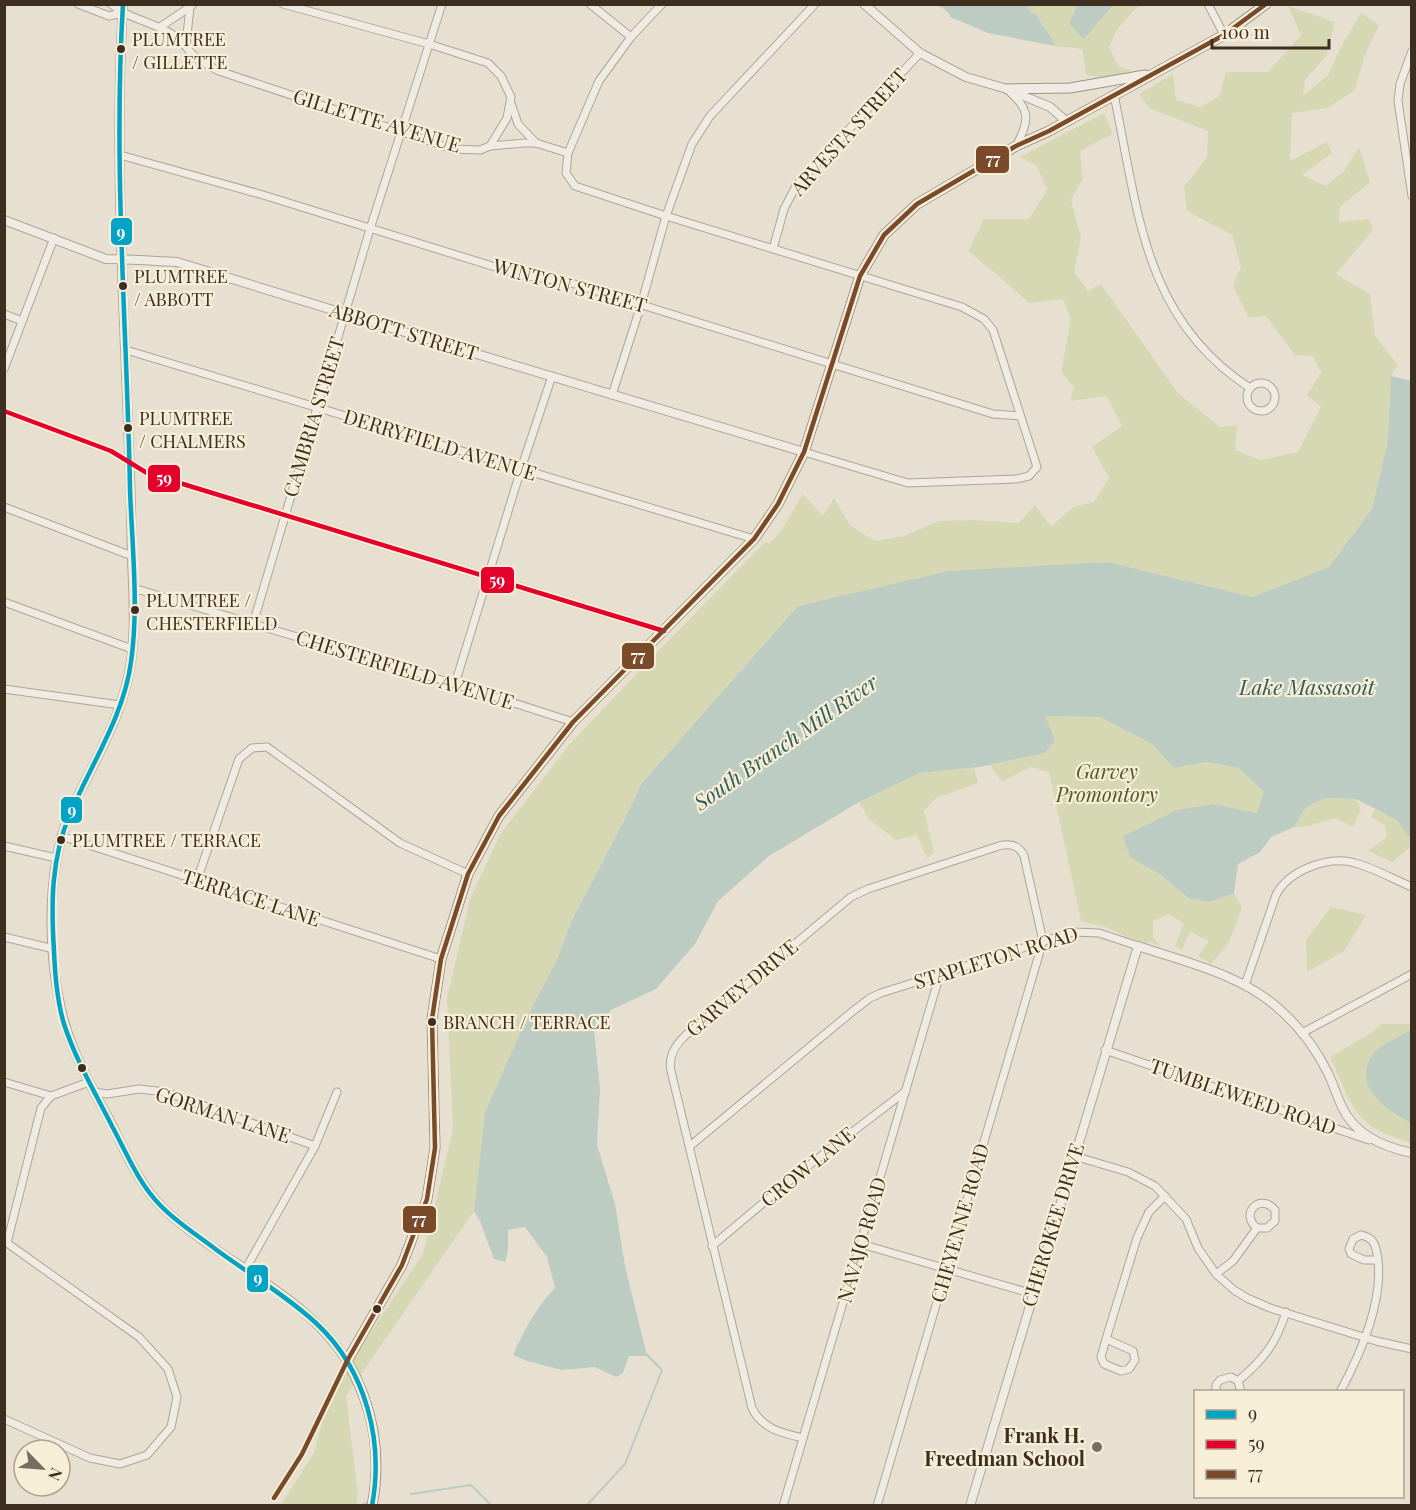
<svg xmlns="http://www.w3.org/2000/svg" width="1416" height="1510" viewBox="0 0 1416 1510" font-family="'Playfair Display',serif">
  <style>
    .green { fill: #d6d7b3 }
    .water { fill: #bcccc2 }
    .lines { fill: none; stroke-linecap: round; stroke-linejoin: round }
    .stream { stroke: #bcccc2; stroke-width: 2 }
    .minor-casing { stroke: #ada599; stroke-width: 9 }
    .tertiary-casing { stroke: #ada599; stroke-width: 10 }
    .secondary-casing { stroke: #9c958a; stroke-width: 11 }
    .minor { stroke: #efebe3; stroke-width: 7 }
    .tertiary { stroke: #efebe3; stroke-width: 8 }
    .secondary { stroke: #efebe3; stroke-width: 9 }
    .bus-1-casing { stroke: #f7eed8; stroke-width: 9 }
    .bus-2-casing { stroke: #f7eed8; stroke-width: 9 }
    .bus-3-casing { stroke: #f7eed8; stroke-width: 9 }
    .bus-1 { stroke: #03a3c5; stroke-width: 4.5 }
    .bus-2 { stroke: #e4002b; stroke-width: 4.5 }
    .bus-3 { stroke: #7a4b2a; stroke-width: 4.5 }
    .bus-dot { fill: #3d2e20; stroke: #f7eed8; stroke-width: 2 }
    .poi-dot { fill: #786c5e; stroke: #f7eed8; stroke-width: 2 }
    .labels { text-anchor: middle; stroke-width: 4.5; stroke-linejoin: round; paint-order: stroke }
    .bus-label { font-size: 18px; fill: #3d2e20; stroke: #f7eed8; text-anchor: start }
    .street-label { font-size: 20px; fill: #3d2e20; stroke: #f7eed8 }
    .park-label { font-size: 20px; font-style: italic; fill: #4d5a26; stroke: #f7eed8 }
    .poi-label { font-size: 20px; font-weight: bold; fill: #3d2e20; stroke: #f7eed8; text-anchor: end }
    .water-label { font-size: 21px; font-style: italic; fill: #2f5d5a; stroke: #f7eed8 }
    .line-badge { stroke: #f7eed8; stroke-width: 2 }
    .badge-label { font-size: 16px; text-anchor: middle; font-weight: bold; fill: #fff }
  </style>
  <rect width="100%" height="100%" fill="#e7e0d1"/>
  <g class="green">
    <path d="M 1029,5 L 1075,5 L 1076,9 L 1098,25 L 1103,15 L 1114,5 L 1139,5 L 1118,28 L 1109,47 L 1118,66 L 1132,71 L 1104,78 L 1086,75 L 1082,49 L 1055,46 C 1051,34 1042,27 1037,15 L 1030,12 Z"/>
    <polygon points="1288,6 1335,22 1326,56 1305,80 1303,96 1328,75 1342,45 1361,13 1379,25 1364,57 1355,90 1327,108 1292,113 1290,161 1327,142 1332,153 1302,175 1326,186 1344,171 1359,147 1370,182 1340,207 1339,222 1369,219 1373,230 1336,274 1370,294 1375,336 1398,365 1391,376 1388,440 1372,509 1329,567 1252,597 1108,562 798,606 642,783 624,821 572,920 557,960 531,1009 485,1112 474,1211 346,1396 358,1495 356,1505 280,1506 314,1453 330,1393 423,1254 453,1129 447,998 470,899 501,833 569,745 660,649 765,542 769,544 781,531 803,494 823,516 834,498 850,525 875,541 904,536 939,521 973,520 1019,523 1035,505 1051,527 1073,507 1094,502 1109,478 1092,447 1122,426 1107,396 1070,401 1074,388 1061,372 1071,319 1063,299 1029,303 1001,278 968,251 984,219 1029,219 1047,190 1037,166 1020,157 1104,113 1113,134 1080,151 1083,178 1071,200 1081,238 1074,272 1088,291 1101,284 1177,392 1220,427 1237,425 1235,450 1260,460 1298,452 1321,407 1307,395 1321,373 1313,356 1295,355 1266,316 1249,318 1233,286 1241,266 1232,235 1187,211 1184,187 1207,157 1208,131 1149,108 1139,94 1173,74 1176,100 1200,107 1219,97 1226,72 1268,72 1301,35"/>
    <polygon points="1045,716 1100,717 1152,744 1174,768 1206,762 1239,768 1265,792 1257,813 1213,804 1177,810 1123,836 1131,857 1161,875 1187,898 1210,902 1234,893 1242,908 1229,942 1211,964 1198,956 1209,941 1190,932 1182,951 1175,946 1184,924 1169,914 1153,921 1153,937 1161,946 1149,942 1147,946 1105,927 1081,921 1049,772 1031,767 1002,782 990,765 1045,753 1055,740"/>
    <polygon points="974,768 978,783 936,798 924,811 934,853 927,858 917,835 896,840 869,819 859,802 920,773"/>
    <polygon points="1324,798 1356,799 1361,810 1353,827 1334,818 1309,826 1294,827 1305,807"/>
    <polygon points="1375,809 1397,820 1407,835 1411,837 1411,847 1392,862 1368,851 1387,837 1385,825 1371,817"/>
    <polygon points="1331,907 1366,915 1344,951 1307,972 1306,940"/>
    <path d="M 1382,1024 L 1411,1024 L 1411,1030 L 1376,1051 L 1394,1115 L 1411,1123 L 1411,1143 C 1396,1138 1376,1132 1364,1120 C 1348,1104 1340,1077 1330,1057 L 1371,1033 Z"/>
  </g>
  <g class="water">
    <path d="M 938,5 L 1029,5 L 1030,12 L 1037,15 C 1042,27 1051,34 1055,46 L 988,33 L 950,17 L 949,13 Z"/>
    <path d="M 1075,5 L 1075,4 L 1114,5 C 1102,16 1095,28 1083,39 L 1069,23 L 1076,9 Z"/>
    <path d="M 1391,376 L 1412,381 L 1411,837 L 1407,835 L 1397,820 L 1356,799 L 1324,798 L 1305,808 L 1294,827 L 1271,837 L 1260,852 L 1238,864 L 1234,893 L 1210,902 L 1188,898 L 1161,875 L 1130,857 L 1123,836 L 1177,810 L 1213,804 L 1257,813 L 1264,792 L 1239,768 L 1206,762 L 1174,768 L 1152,744 L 1100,717 L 1045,716 L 1055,740 L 1045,753 L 980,767 L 920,773 L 859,802 L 769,856 L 718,901 L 695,944 L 656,989 L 611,1010 L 594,1030 L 600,1089 L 597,1145 L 615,1204 L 625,1266 L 647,1356 L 629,1356 L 623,1373 L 616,1377 L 595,1367 L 562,1370 L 527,1361 L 513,1355 C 526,1327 534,1311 555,1288 L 547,1257 L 525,1227 L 508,1230 L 508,1250 L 505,1262 L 494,1259 L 480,1221 L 474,1211 L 485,1112 L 531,1009 L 557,960 L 572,920 L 624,821 L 642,783 L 798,606 L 949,571 L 1108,562 L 1252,597 L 1329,567 L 1372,509 L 1388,440 Z"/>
    <path d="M 1411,1030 L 1411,1123 C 1385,1110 1349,1083 1375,1052 C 1383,1043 1401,1036 1411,1030 Z"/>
  </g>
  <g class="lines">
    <g class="stream">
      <polyline points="411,1494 471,1485 492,1506"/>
      <polyline points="360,1506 367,1503"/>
      <polyline points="586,1506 625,1464 662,1370 644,1352"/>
    </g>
    <defs>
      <g id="minor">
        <polyline points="78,4 109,16 122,13"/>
        <path d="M 111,4 C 130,20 155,22 175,36 C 182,41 186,47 191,53 C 199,61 209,66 219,71 L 453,149 L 480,150 L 490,146 L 525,143 L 536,143 L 568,153 L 566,173 L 575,186 L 666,216 L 962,307 L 984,319 L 993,330 L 1037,467 L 1029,476 L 1016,479 L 908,483 L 804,452"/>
        <polyline points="283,4 429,44 488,63 501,76 511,97 507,118 490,146"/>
        <polyline points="590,4 631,37"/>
        <polyline points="1208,4 1224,35"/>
        <polyline points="160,27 190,7"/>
        <polyline points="186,44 190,7 193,4"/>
        <polyline points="1412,51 1400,84 1398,101 1412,196"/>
        <path d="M 1011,93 C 1032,111 1028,124 1016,146"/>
        <path d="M 1114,95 C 1138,209 1143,319 1250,388"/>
        <polyline points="511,103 518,124 536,143"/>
        <polyline points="568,153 599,81 631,37 662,4"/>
        <polyline points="120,155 263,195 521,275 568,282 993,414 1020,416"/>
        <polyline points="773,249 784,209 796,186 920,53"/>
        <polyline points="4,314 22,321"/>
        <polyline points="126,350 754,539"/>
        <polyline points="4,369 54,238"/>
        <circle cx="1261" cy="397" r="14"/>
        <polyline points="612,395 641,305 666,216 692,144 710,116 815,4"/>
        <polyline points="4,411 111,451 147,473 664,631"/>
        <polyline points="4,507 132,556"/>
        <polyline points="133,588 455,684 573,722"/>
        <polyline points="4,602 132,649"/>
        <polyline points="253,624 370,229 442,4"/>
        <polyline points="455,684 521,469 552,376"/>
        <polyline points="4,689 120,705"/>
        <polyline points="61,836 441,959"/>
        <polyline points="4,846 56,858"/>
        <polyline points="197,880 239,759 252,748 267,747 400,843 468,874"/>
        <polyline points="4,937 54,949"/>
        <path d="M 1245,985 L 1276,895 C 1288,871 1328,855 1355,863 C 1374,868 1393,879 1412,887"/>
        <polyline points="1302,1033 1412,974"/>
        <polyline points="1105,1050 1369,1140"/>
        <polyline points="4,1082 51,1096"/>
        <polyline points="95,1092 107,1094 139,1089 166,1092 315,1146"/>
        <polyline points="690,1146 853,1011 870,998 881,993 1073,932 1099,933 1138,946"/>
        <polyline points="1074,1156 1128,1172 1155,1186 1186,1219 1198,1248 1216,1274 1234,1290 1247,1298 1270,1308 1376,1341 1412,1349"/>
        <polyline points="861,1244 1033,1294"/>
        <polyline points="712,1246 800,1172 906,1091"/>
        <polyline points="245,1270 315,1146 337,1092"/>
        <path d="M 1216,1274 L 1233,1261 L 1257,1228 C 1239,1214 1260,1192 1275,1210 L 1275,1221 L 1267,1228 L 1257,1228"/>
        <polyline points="1106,1339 1101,1357 1104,1364 1121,1371 1129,1369 1135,1360 1133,1351 1106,1339 1137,1238 1149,1212 1165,1196"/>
        <path d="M 1238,1381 C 1263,1360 1276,1344 1286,1312"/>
        <polyline points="1216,1392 1216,1385 1220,1380 1231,1377 1238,1381 1241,1392"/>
        <path d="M 1340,1392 C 1360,1355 1383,1303 1378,1260 L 1364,1260 L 1351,1254 L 1349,1249 L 1353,1239 L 1361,1235 C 1376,1238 1376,1248 1378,1260"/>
        <polyline points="4,1419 90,1458 120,1464 147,1455 171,1427 177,1397 168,1369 139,1337 7,1243 41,1108 51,1096 89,1082"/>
        <path d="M 803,1438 C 782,1433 762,1429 752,1408 L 671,1071 C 668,1056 675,1045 686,1035 L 851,897 L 868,889 L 999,846 C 1010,843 1019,845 1024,856 L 1043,941 L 877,1506"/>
        <polyline points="274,1498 302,1454 347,1361"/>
        <polyline points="783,1506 940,974"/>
      </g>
      <g id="tertiary">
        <path d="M 123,4 C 114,153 124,303 129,452 C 131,487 131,522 132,557 C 133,592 136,627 131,661 C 124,716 92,764 70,813 C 43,875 47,986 73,1047 C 83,1073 97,1097 110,1121 C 125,1151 139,1185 164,1209 C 222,1263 304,1293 347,1361"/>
        <polyline points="864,4 920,53 966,77 1007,89 1050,107 1066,121"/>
        <path d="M 4,220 L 106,259 C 130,259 153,261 177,262 L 450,346 L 804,452"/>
        <path d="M 970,1506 L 1138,946 C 1185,962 1240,974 1278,1008 C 1299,1026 1316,1049 1328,1073 C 1333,1084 1337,1096 1342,1107 C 1355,1135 1383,1147 1412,1153"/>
      </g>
      <g id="secondary">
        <polyline points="1007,89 1070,88 1145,75"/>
        <path d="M 372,1506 C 382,1455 373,1405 347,1361 L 402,1265 L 427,1199 L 435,1148 L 432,1019 L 441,959 L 468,874 L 499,816 L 573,722 L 754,539 L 778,504 L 804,452 L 860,276 L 884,235 L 917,204 L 1016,146 L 1049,131 L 1224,35 L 1266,4"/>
      </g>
    </defs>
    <use href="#minor" class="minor-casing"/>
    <use href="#tertiary" class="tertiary-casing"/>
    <use href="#secondary" class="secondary-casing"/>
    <use href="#minor" class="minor"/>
    <use href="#tertiary" class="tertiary"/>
    <use href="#secondary" class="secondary"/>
    <defs>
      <path id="bus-1" d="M 123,4 C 113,166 127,328 130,489 C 132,546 139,606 131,662 C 124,716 91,764 70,814 C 51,858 51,904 54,951 C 55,976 57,1001 64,1024 C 76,1061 96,1094 113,1128 C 127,1154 139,1184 160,1205 C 177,1223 199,1236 218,1251 C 251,1275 288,1297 317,1324 C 366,1370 384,1441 372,1506"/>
      <polyline id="bus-2" points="4,411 111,451 147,473 664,631"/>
      <polyline id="bus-3" points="274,1498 302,1454 347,1361 402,1265 427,1199 435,1148 432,1019 441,959 468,874 499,816 573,722 754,539 778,504 804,452 860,276 884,235 917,204 1016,146 1049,131 1224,35 1266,4"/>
    </defs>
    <use href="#bus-1" class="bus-1-casing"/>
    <use href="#bus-2" class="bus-2-casing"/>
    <use href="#bus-3" class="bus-3-casing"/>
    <use href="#bus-1" class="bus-1"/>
    <use href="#bus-2" class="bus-2"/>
    <use href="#bus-3" class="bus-3"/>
  </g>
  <g class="bus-dot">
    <circle cx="121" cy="49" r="5"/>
    <circle cx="123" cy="286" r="5"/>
    <circle cx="128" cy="428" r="5"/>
    <circle cx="135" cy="610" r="5"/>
    <circle cx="61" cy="840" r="5"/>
    <circle cx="432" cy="1022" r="5"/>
    <circle cx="82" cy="1068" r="5"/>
    <circle cx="377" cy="1309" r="5"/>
  </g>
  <circle class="poi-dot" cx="1097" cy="1447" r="6"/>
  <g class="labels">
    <g class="bus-label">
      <text x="132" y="46">PLUMTREE<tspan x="132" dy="23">/ GILLETTE</tspan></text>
      <text x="134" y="283">PLUMTREE<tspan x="134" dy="23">/ ABBOTT</tspan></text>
      <text x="139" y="425">PLUMTREE<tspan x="139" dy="23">/ CHALMERS</tspan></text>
      <text x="146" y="607">PLUMTREE /<tspan x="146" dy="23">CHESTERFIELD</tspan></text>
      <text x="72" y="847">PLUMTREE / TERRACE</text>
      <text x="443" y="1029">BRANCH / TERRACE</text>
    </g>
    <g class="street-label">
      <text transform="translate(377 121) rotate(17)" y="7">GILLETTE AVENUE</text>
      <text transform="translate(849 132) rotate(-48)" y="7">ARVESTA STREET</text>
      <text transform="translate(570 286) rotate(15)" y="7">WINTON STREET</text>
      <text transform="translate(404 332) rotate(17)" y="7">ABBOTT STREET</text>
      <text transform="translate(314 417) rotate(-73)" y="7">CAMBRIA STREET</text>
      <text transform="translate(440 445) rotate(17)" y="7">DERRYFIELD AVENUE</text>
      <text transform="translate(405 670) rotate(17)" y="7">CHESTERFIELD AVENUE</text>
      <text transform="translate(251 898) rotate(18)" y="7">TERRACE LANE</text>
      <text transform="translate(996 958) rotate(-17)" y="7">STAPLETON ROAD</text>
      <text transform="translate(742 988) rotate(-40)" y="7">GARVEY DRIVE</text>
      <text transform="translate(1243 1097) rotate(19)" y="7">TUMBLEWEED ROAD</text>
      <text transform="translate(223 1115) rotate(18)" y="7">GORMAN LANE</text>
      <text transform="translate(808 1167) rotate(-39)" y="7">CROW LANE</text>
      <text transform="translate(960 1223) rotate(-74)" y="7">CHEYENNE ROAD</text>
      <text transform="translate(1053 1225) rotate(-73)" y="7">CHEROKEE DRIVE</text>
      <text transform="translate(862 1240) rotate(-74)" y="7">NAVAJO ROAD</text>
    </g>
    <g class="park-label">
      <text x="1107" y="779">Garvey<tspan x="1107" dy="23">Promontory</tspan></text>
    </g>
    <g class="poi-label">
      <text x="1085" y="1443">Frank H.<tspan x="1085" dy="23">Freedman School</tspan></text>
    </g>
    <g class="water-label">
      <text x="1307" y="695">Lake Massasoit</text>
      <text transform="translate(786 743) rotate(-35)" y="7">South Branch Mill River</text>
    </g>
  </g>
  <g class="line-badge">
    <rect x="975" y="145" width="35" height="29" rx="6" fill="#7a4b2a"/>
    <rect x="110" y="217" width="23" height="29" rx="6" fill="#03a3c5"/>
    <rect x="147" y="464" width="34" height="29" rx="6" fill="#e4002b"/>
    <rect x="480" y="566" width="35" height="28" rx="6" fill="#e4002b"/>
    <rect x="621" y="642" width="34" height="28" rx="6" fill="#7a4b2a"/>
    <rect x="60" y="796" width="23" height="28" rx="6" fill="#03a3c5"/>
    <rect x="402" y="1205" width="35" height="29" rx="6" fill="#7a4b2a"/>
    <rect x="246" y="1264" width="23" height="29" rx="6" fill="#03a3c5"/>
  </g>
  <g class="badge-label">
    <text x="993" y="165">77</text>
    <text x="121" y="238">9</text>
    <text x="164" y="484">59</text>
    <text x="497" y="586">59</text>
    <text x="638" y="662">77</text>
    <text x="72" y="816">9</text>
    <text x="419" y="1225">77</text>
    <text x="258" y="1284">9</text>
  </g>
  <rect width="1416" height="1510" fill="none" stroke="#3d2e20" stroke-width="12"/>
  <rect x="1194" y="1390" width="210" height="108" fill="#f7eed8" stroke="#ada18e" stroke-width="1.5"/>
  <rect x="1206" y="1410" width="30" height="9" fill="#03a3c5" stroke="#ada18e" stroke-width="1.5"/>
  <text x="1248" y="1420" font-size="18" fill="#3d2e20">9</text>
  <rect x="1206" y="1440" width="30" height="9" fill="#e4002b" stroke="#ada18e" stroke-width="1.5"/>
  <text x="1248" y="1450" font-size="18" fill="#3d2e20">59</text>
  <rect x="1206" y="1470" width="30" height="9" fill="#7a4b2a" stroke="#ada18e" stroke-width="1.5"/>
  <text x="1248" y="1480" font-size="18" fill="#3d2e20">77</text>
  <g transform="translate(42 1468) rotate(115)"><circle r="28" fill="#f7eed8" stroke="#ada18e" stroke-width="1.5"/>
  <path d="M0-4.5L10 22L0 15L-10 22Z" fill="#786c5e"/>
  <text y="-9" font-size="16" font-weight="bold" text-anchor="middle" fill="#3d2e20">N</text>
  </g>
  <path d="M1212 39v9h117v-9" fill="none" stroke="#3d2e20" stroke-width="3"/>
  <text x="1221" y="39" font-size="18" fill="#3d2e20" stroke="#f7eed8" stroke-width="4.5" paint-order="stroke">100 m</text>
</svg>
